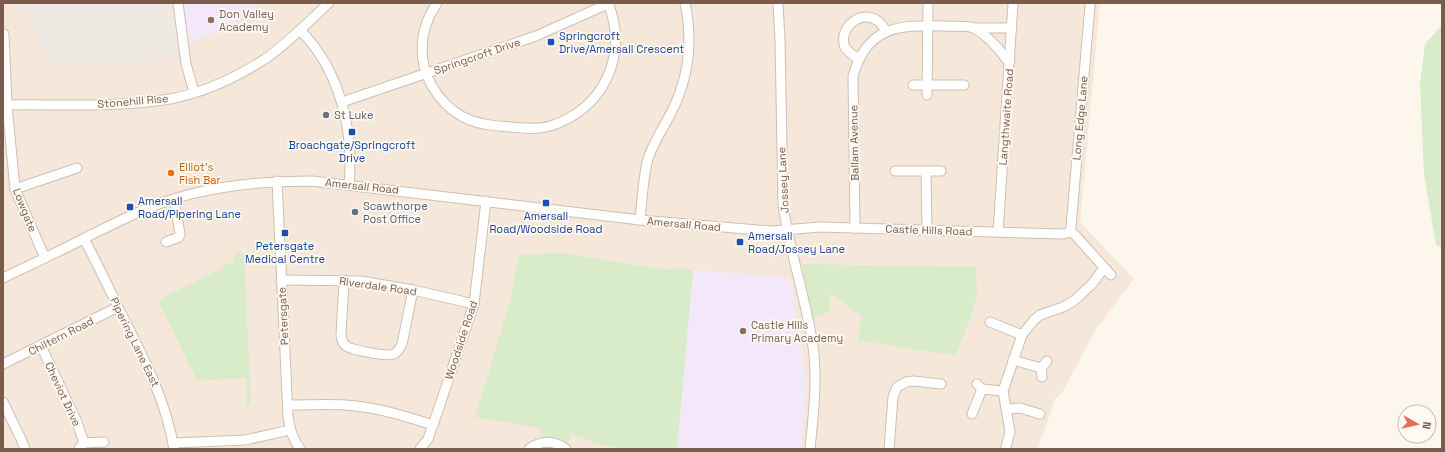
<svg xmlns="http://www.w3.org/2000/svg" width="1445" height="452" viewBox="0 0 1445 452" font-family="'Space Grotesk',sans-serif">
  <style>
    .residential { fill: #f5e8da }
    .industrial { fill: #efe9e4 }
    .education { fill: #f3e8fa }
    .green { fill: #d8ecc9 }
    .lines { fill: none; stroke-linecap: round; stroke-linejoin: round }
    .minor-casing { stroke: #d1beb0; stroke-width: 11 }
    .minor { stroke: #fff; stroke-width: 9 }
    .education-dot { fill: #8d6e63; stroke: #fffaf3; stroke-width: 1.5 }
    .transit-dot { fill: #1a4fb4; stroke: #fffaf3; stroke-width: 1.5 }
    .worship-dot { fill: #6b7280; stroke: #fffaf3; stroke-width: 1.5 }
    .food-dot { fill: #e8710a; stroke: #fffaf3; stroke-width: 1.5 }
    .service-dot { fill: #5c6f8a; stroke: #fffaf3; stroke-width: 1.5 }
    .labels { text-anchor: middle; stroke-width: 3.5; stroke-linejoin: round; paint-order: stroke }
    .education-label { font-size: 11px; fill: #785e54; stroke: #fffaf3; text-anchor: start }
    .transit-label { font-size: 11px; fill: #164399; stroke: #fffaf3; text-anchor: start }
    .street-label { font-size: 11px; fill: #7a5c4d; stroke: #fffaf3 }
    .worship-label { font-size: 11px; fill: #5b616d; stroke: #fffaf3; text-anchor: start }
    .food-label { font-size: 11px; fill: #c56008; stroke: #fffaf3; text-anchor: start }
    .service-label { font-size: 11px; fill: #4e5e75; stroke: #fffaf3; text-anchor: start }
  </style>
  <rect width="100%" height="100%" fill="#fdf6ec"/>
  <polygon class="residential" points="3,3 179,3 189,43 251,11 260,3 1100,3 1080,222 1134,279 1096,329 1062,393 1055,399 1038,449 3,449"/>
  <polygon class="industrial" points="18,3 173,3 182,59 49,66"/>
  <g class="education">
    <polygon points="182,3 260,3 251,11 224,29 189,43"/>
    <polygon points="693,270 791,278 807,384 801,449 677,449"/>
  </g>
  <g class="green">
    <polygon points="1442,25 1442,247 1436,245 1424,175 1420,83 1425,44"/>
    <polygon points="244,252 251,406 247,406 246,378 197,381 158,300 223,268 223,264 235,263 234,253"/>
    <path d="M 558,253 C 596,257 634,266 673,270 L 674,267 L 693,270 L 677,449 L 623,449 L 598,444 L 572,434 L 568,443 L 556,437 L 540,437 L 541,428 L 475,417 L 509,305 L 519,255 Z"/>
    <polygon points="802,264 976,267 977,295 972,313 956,355 916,350 858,340 861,316 830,293 829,312 812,318"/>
  </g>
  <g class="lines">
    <defs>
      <g id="minor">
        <polyline points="178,3 186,64 194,92"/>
        <path d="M 437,3 C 424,22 419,43 424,66 C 431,94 454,119 484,124 C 493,126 502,126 511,127 C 523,128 537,130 550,126 C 604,110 629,54 608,3"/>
        <path d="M 778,3 L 780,40 L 783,205 C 790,255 808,304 814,354 C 817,385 813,418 810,449"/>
        <polyline points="973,28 1012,28"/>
        <path d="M 300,30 C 340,70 354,130 349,185"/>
        <polyline points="4,34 7,105 15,189 45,258"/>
        <path d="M 859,59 C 854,56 847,52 845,47 C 837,28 863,7 879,22 C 882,24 884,28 886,32"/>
        <polyline points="913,85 964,85"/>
        <polyline points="927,95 928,3"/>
        <polyline points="342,102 536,36 610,3"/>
        <path d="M 3,105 C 58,104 115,108 170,99 C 203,93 237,77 265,59 C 288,43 308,22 329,3"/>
        <polyline points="895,171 941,171"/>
        <polyline points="926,171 927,230"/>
        <path d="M 277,181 L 288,416 C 290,429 292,438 300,449"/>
        <polyline points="15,189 77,168"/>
        <path d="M 640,220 C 642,202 643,176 648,159 C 653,143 663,128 671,113 C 689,78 693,41 685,3"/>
        <path d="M 855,228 L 853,76 C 867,26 898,25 944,26 C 951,27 968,25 974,28 C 988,36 998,47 1007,60 L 1010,61"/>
        <polyline points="1070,231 1071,227 1090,5"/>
        <polyline points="1070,231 1075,235 1111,275"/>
        <polyline points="998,232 1013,3"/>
        <path d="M 84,239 C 96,261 107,284 118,307 C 142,355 165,396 174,449"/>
        <polyline points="166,242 179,237 180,234 174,199"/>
        <path d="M 3,278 C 30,265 58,252 85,238 C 119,221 154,203 191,194 C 231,184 271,181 312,181 L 640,220 L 771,231 L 820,227 L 1063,234 L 1067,233 L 1070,231"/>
        <polyline points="281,280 361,281 413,290 474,304"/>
        <path d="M 344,280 L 341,335 C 342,340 342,343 346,346 C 352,350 387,357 394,354 C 398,352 400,348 402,344 L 413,290"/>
        <polyline points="990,322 1022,335"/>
        <polyline points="41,346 77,422 84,443"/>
        <polyline points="1013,360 1041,368"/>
        <polyline points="3,364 118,307"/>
        <polyline points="1042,377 1041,368 1047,361"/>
        <polyline points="982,389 1003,391"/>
        <polyline points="3,402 22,441 25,449"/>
        <path d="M 288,405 C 308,405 327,404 346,405 C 376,407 405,416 433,425"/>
        <polyline points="1006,409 1020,408 1040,414"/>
        <polyline points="972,414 982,389 977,384"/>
        <polyline points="173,443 245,440 290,430"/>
        <polyline points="1006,447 1010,432 1003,391 1022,335 1034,320 1040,315 1063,307 1075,300 1092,284 1104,268"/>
        <polyline points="79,449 84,443 104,442"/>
        <polyline points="420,449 428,439 433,425 474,304 486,201"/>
        <path d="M 529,449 C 541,440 554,440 566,449"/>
        <polyline points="889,449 893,397 897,387 906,382 913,381 941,384"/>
      </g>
    </defs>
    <use href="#minor" class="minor-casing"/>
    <use href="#minor" class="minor"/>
  </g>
  <g class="education-dot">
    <circle cx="211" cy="20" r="4"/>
    <circle cx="743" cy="331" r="4"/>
  </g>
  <g class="transit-dot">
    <rect x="547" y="38" width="8" height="8" rx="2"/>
    <rect x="348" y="128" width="8" height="8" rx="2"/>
    <rect x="542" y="199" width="8" height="8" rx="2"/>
    <rect x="126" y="203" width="8" height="8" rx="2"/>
    <rect x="281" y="229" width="8" height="8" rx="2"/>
    <rect x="736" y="238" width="8" height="8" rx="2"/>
  </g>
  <circle class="worship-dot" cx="326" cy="115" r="4"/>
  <circle class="food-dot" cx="171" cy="173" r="4"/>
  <circle class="service-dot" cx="355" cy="212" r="4"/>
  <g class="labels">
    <g class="education-label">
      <text x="219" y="18">Don Valley<tspan x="219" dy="13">Academy</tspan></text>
      <text x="751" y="329">Castle Hills<tspan x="751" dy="13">Primary Academy</tspan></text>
    </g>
    <g class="transit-label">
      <text x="559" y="40">Springcroft<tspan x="559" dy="13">Drive/Amersall Crescent</tspan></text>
      <text x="352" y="149" text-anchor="middle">Broachgate/Springcroft<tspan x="352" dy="13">Drive</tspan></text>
      <text x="138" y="205">Amersall<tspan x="138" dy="13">Road/Pipering Lane</tspan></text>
      <text x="546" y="220" text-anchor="middle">Amersall<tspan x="546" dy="13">Road/Woodside Road</tspan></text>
      <text x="748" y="240">Amersall<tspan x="748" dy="13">Road/Jossey Lane</tspan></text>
      <text x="285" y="250" text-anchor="middle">Petersgate<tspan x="285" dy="13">Medical Centre</tspan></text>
    </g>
    <g class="street-label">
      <text transform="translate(477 56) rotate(-19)" y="4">Springcroft Drive</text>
      <text transform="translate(133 101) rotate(-5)" y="4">Stonehill Rise</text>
      <text transform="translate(1006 117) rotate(-86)" y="4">Langthwaite Road</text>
      <text transform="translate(1080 118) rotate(-85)" y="4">Long Edge Lane</text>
      <text transform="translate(854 143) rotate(-91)" y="4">Ballam Avenue</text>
      <text transform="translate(783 180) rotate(-93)" y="4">Jossey Lane</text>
      <text transform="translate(362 186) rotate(6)" y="4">Amersall Road</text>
      <text transform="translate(25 210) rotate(68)" y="4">Lowgate</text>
      <text transform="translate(684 224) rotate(5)" y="4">Amersall Road</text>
      <text transform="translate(929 230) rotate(2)" y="4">Castle Hills Road</text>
      <text transform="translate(378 286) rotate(8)" y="4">Riverdale Road</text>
      <text transform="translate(283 316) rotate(-93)" y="4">Petersgate</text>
      <text transform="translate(61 336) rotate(-27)" y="4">Chiltern Road</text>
      <text transform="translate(461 340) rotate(-72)" y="4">Woodside Road</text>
      <text transform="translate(135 342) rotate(64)" y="4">Pipering Lane East</text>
      <text transform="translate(63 394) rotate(65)" y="4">Cheviot Drive</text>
    </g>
    <g class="worship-label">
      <text x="334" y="119">St Luke</text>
    </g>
    <g class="food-label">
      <text x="179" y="171">Elliot's<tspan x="179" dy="13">Fish Bar</tspan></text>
    </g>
    <g class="service-label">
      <text x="363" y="210">Scawthorpe<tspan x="363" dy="13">Post Office</tspan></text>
    </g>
  </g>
  <rect width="1445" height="452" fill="none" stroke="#7a5c4d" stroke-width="8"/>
  <g transform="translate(1417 424) rotate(98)"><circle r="19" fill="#fffaf3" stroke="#cabbb1"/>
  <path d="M0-3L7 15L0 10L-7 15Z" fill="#e76f51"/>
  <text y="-6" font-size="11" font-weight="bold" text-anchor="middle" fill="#7a5c4d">N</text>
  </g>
</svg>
